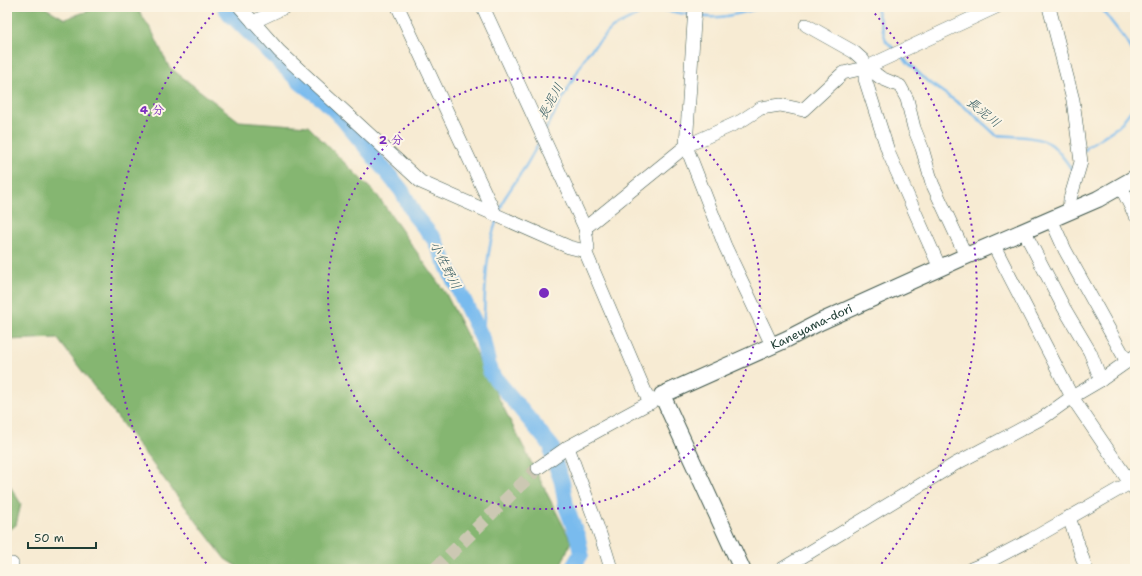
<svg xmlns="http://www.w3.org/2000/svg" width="1142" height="576" viewBox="0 0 1142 576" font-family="'Shantell Sans','Klee One',sans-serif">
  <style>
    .forest { fill: #85b671; stroke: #527a52 }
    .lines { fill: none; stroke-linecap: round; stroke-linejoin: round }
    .stream { stroke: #79bbee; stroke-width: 2.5 }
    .river { stroke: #79bbee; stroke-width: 16 }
    .minor-tunnel { stroke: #ccc8b3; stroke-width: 13; stroke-dasharray: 13 6; stroke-linecap: butt }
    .minor-casing { stroke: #3f574c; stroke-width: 14 }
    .major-casing { stroke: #3f574c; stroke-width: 18 }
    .minor { stroke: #fff; stroke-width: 13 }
    .major { stroke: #fff; stroke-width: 16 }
    .ring { fill: none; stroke: #7b2cbf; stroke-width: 2; stroke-dasharray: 2 4 }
    .labels { text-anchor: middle; stroke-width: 4; stroke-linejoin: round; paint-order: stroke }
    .street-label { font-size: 12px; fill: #1f3d34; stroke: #fcf5e5 }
    .water-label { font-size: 13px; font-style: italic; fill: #365c62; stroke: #fcf5e5 }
    .centre { fill: #7b2cbf; stroke: #fcf5e5; stroke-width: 2 }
    .ring-label { font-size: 12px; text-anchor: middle; font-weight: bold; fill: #7b2cbf; stroke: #fcf5e5; stroke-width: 4; stroke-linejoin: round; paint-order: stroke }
  </style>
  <rect width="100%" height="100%" fill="#fcf5e5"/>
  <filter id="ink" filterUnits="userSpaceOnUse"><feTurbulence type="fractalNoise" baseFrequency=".025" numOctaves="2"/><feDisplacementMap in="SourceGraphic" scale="8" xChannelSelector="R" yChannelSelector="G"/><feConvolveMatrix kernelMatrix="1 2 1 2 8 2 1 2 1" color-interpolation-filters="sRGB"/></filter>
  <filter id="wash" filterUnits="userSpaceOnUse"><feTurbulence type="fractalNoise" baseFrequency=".012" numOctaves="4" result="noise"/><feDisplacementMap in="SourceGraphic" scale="16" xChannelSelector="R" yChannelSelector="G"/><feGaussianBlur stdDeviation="0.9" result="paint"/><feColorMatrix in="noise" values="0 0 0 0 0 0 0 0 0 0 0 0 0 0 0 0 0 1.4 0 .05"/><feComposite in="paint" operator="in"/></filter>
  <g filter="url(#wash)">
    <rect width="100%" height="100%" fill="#f7ebd3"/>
    <g class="forest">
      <polygon points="7,7 44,7 65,19 99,7 136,7 152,31 169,67 239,121 308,126 377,195 446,294 571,541 560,568 558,569 241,569 225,559 57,338 7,340"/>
      <polygon points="7,481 21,504 16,525 7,532"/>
    </g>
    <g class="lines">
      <g class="stream">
        <polyline points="876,7 886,41 895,50"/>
        <polyline points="1100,7 1128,43 1135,55"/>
        <path d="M 698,16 C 723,20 740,13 764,7"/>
        <path d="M 901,56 L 927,81 L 971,112 L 996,135 C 1011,136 1040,136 1052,145 C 1060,152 1066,161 1072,170 L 1073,169"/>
        <polyline points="545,131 587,54 612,28 642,13 663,10 691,15"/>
        <polyline points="1085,151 1087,147 1119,126 1135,105"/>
        <polyline points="499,213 504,199 527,164 540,141"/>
        <path d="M 483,340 C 485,303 484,255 497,219"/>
      </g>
      <polyline class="river" points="225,7 230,14 301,83 324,100 342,118 402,191 415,216 434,239 483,340 490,372 552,447 552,454 562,482 566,506 578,538 581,554 572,569"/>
    </g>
  </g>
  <g filter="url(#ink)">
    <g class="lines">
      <polyline class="minor-tunnel" points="435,569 538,468"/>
      <defs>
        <g id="minor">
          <polyline points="240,7 279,51 421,182 569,247 585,251"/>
          <polyline points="398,7 495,214"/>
          <polyline points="483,7 585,228 588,248 585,251 650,403"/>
          <polyline points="695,7 686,146 725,246 772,345"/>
          <polyline points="1049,7 1073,100 1081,162 1070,199 1069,211"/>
          <polyline points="253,22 285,7"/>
          <polyline points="806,25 854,52 863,60 866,67 881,78 900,86 907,99 914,128 922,148 932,183 966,256"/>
          <polyline points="865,68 865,79 889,154 940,268"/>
          <polyline points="1121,187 1135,215"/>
          <polyline points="1051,219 1065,250 1127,362"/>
          <polyline points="585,228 686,146 741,121 761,108 780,105 803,110 843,73 865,68 996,7"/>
          <polyline points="1024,231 1064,308 1090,352 1101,380"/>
          <polyline points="993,244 1072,397 1135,490"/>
          <path d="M 568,447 C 582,488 600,528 611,569"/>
          <polyline points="538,468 568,447 656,399"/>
          <polyline points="1069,517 1086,569"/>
          <polyline points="7,564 12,564"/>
          <polyline points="782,569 955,464 1044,417 1072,397 1101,380 1135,356"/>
          <polyline points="971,569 988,562 1032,539 1135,480"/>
        </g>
        <g id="major">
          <path id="s1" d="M 742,569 L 662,395 L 787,339 L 820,322 L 964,257 L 1098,199 L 1135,178"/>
        </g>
      </defs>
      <use href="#minor" class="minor-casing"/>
      <use href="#major" class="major-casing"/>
      <use href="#minor" class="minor"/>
      <use href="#major" class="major"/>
    </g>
  </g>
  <g class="ring">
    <circle cx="544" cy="293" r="216"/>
    <path d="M210 568A433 433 0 0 1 217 9M871 9A433 433 0 0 1 878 568"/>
  </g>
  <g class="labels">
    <g class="street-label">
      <text dy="4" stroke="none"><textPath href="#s1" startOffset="356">Kaneyama-dori</textPath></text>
    </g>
    <g class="water-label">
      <text transform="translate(550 101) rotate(-62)" y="5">長泥川</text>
      <text transform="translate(984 112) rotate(39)" y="5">長泥川</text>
      <text transform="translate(446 265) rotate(63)" y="5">小佐野川</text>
    </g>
  </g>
  <circle cx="544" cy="293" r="6" class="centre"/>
  <g class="ring-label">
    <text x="152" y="114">4 分</text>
    <text x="391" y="144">2 分</text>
  </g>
  <rect width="1142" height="576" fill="none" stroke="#fcf5e5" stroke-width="24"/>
  <path d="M28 542v6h68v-6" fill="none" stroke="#1f3d34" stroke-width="2"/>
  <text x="34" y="542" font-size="12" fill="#1f3d34" stroke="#fcf5e5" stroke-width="3" paint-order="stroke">50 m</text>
</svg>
